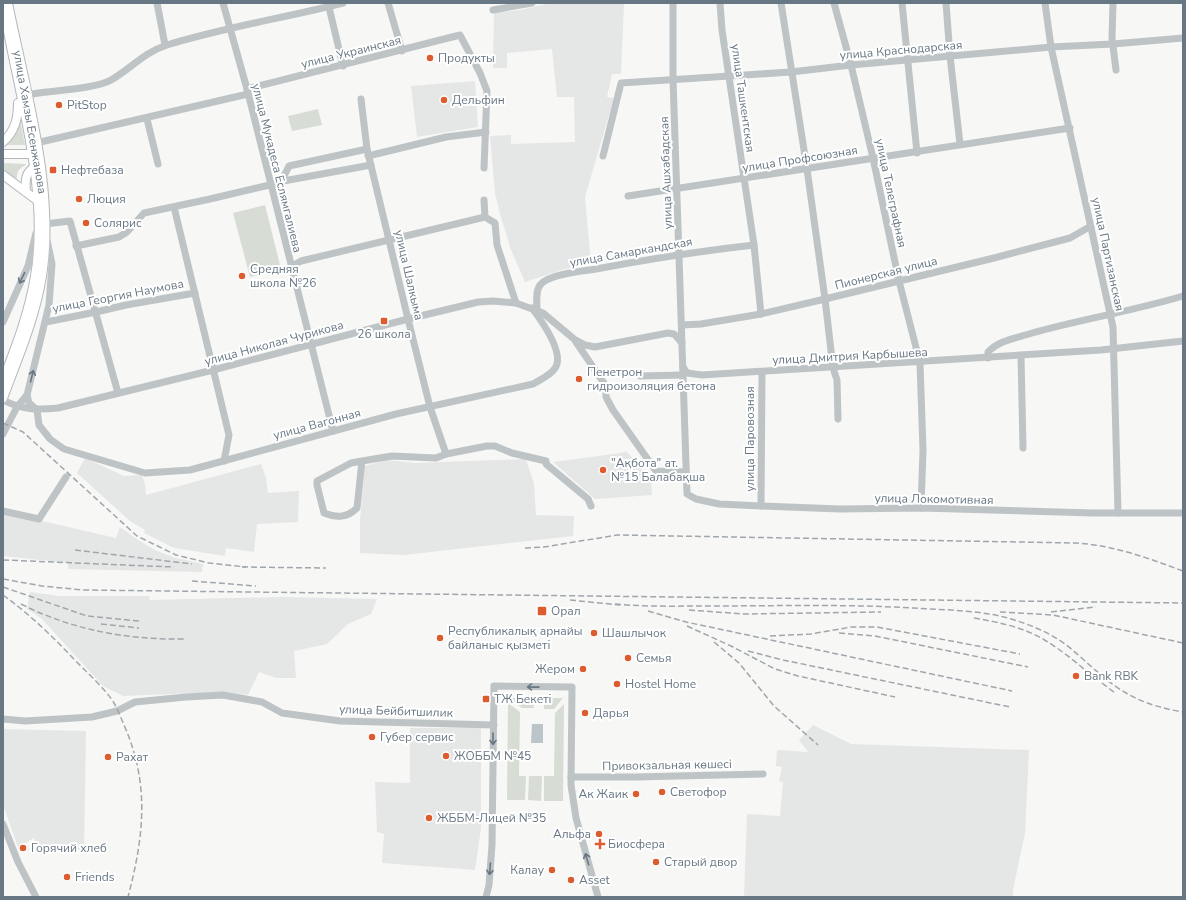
<svg xmlns="http://www.w3.org/2000/svg" width="1186" height="900" viewBox="0 0 1186 900" font-family="'Nunito Sans',sans-serif">
  <style>
    .built { fill: #e5e6e6 }
    .green { fill: #d7dcd4 }
    .water { fill: #bac4c9 }
    .lines { fill: none; stroke-linecap: round; stroke-linejoin: round }
    .major-casing { stroke: #b2b7bb; stroke-width: 10 }
    .minor { stroke: #bec3c6; stroke-width: 7 }
    .major { stroke: #fff; stroke-width: 8 }
    .rail { stroke: #a0a7ac; stroke-width: 1.5; stroke-dasharray: 6 3; stroke-linecap: butt }
    .oneway { stroke: #687784 }
    .poi-dot { fill: #dc5c30; stroke: #fff; stroke-width: 1.5 }
    .labels { text-anchor: middle; stroke-width: 4; stroke-linejoin: round; paint-order: stroke }
    .street-label { font-size: 12px; fill: #687784; stroke: #fff }
    .poi-label { font-size: 12px; fill: #687784; stroke: #fff; text-anchor: start }
  </style>
  <rect width="100%" height="100%" fill="#f7f7f5"/>
  <g class="built">
    <polygon points="550,3 624,3 621,74 612,74 607,97 614,98 585,197 591,263 565,269 525,282 511,250 500,214 495,193 490,136 511,135 511,144 575,142 574,97 557,97 552,49 507,53 507,68 493,68 494,13 520,10"/>
    <polygon points="475,81 478,127 417,137 411,86"/>
    <polygon points="626,451 651,479 652,495 595,499 553,462 621,453"/>
    <polygon points="85,458 124,476 142,475 145,484 146,495 261,464 266,478 268,493 299,491 298,522 257,524 254,552 226,548 225,556 174,548 144,533 145,530 130,521 77,473"/>
    <polygon points="526,459 534,484 536,515 574,516 573,536 404,555 360,553 360,520 365,466 387,460 415,463"/>
    <polygon points="3,512 116,538 120,527 138,540 157,551 176,558 203,564 202,572 68,569 68,563 3,556"/>
    <polygon points="30,592 59,596 149,596 150,600 282,597 377,599 371,614 348,624 327,644 294,651 296,678 277,678 259,672 248,695 224,692 123,696 103,686 41,618 27,609"/>
    <polygon points="813,725 851,744 1029,750 1025,833 1013,890 1013,897 744,897 747,814 780,816 783,782 779,781 782,767 776,766 777,750 808,752 799,740"/>
    <polygon points="410,728 481,728 481,828 475,870 382,863 384,834 377,832 375,782 410,783"/>
    <polygon points="3,729 86,731 84,850 32,848 21,853 37,844 34,838 18,847 3,805"/>
  </g>
  <g class="green">
    <polygon points="318,109 322,125 292,131 288,116"/>
    <polygon points="20,120 25,145 4,145 17,132"/>
    <path d="M 3,163 L 25,164 L 26,165 C 19,168 16,172 17,179 L 3,171 Z"/>
    <polygon points="265,205 281,269 250,277 233,213"/>
    <polygon points="510,698 534,698 534,708 522,708"/>
    <polygon points="544,698 563,698 554,709 544,709"/>
    <polygon points="508,703 520,712 519,776 526,776 525,800 507,800"/>
    <polygon points="564,704 563,801 544,801 544,776 554,776 555,713"/>
    <polygon points="529,776 542,776 541,801 528,800"/>
  </g>
  <polygon class="water" points="532,724 543,724 543,743 531,743"/>
  <g class="lines">
    <defs>
      <g id="major">
        <path d="M 3,4 C 17,91 50,189 35,276 C 29,313 16,346 3,380"/>
        <path d="M 3,142 C 15,131 18,119 18,103"/>
        <polyline points="3,154 35,154"/>
        <polyline points="3,175 38,201"/>
        <path d="M 26,192 C 25,181 25,172 35,167"/>
        <path d="M 3,398 C 18,358 35,319 42,276 C 56,189 25,89 8,3"/>
      </g>
    </defs>
    <use href="#major" class="major-casing"/>
    <g class="minor">
      <polyline points="157,3 165,45"/>
      <polyline points="223,3 247,89 333,431"/>
      <polyline points="328,3 343,66"/>
      <polyline points="388,3 402,51"/>
      <polyline points="673,3 673,79 687,494 696,499 719,504 761,506 840,509 921,508 1093,513 1183,513"/>
      <polyline points="720,3 722,30 754,245 761,314"/>
      <polyline points="781,3 807,169 825,299 833,368 837,380 838,419"/>
      <polyline points="834,3 851,65 873,158 899,281 920,363 923,450 921,508"/>
      <polyline points="902,3 917,153"/>
      <polyline points="946,3 950,56 960,144"/>
      <polyline points="1045,3 1051,47 1113,327 1118,513"/>
      <polyline points="1113,3 1112,38 1116,70"/>
      <polyline points="493,10 532,3"/>
      <polyline points="247,89 460,35 480,73 487,91 484,168"/>
      <path d="M 27,95 C 46,91 96,89 111,80 C 130,69 145,52 167,45 C 225,27 284,18 343,3"/>
      <polyline points="361,99 367,149 408,319 430,407 446,454"/>
      <polyline points="147,119 158,164"/>
      <polyline points="36,143 248,94"/>
      <polyline points="368,156 446,137 486,132"/>
      <polyline points="603,156 621,83 791,72 851,65 1051,47 1113,44 1183,38"/>
      <polyline points="278,182 371,165"/>
      <polyline points="628,196 1070,128"/>
      <polyline points="484,200 485,217 495,223 497,245 516,303"/>
      <polyline points="174,207 229,435 224,461"/>
      <polyline points="45,224 70,221 118,393"/>
      <polyline points="76,246 119,237 127,232 144,213 210,199 278,183 283,178 289,166 367,149"/>
      <polyline points="291,267 301,261 485,217"/>
      <path d="M 537,310 C 537,302 535,290 541,284 C 549,274 583,271 596,269 C 649,259 701,251 754,245"/>
      <polyline points="3,322 28,266 36,233"/>
      <polyline points="46,322 96,312 126,305 195,293"/>
      <polyline points="682,325 701,324 761,314 825,299 994,258 1070,238 1091,226"/>
      <polyline points="576,342 606,386 606,397 613,410 656,471 686,472"/>
      <polyline points="1021,356 1023,448"/>
      <path d="M 988,358 L 988,352 C 999,340 1017,338 1032,333 C 1082,319 1133,311 1183,296"/>
      <polyline points="683,367 687,373 702,375 1101,350 1183,341"/>
      <polyline points="640,376 683,375"/>
      <path d="M 3,400 C 22,410 37,410 58,408 L 213,370 L 408,319 L 478,302 L 493,301 L 516,303 L 543,313 L 574,339 L 585,345 L 595,347 L 668,333 L 674,334 L 682,343"/>
      <path d="M 37,410 L 39,425 L 50,439 L 64,449 L 145,473 L 190,470 L 396,414 L 533,384 C 541,379 554,374 557,364 C 561,348 541,320 532,308"/>
      <polyline points="37,410 29,403 27,395 49,305 52,264 47,240"/>
      <polyline points="3,434 17,407 27,395"/>
      <path d="M 362,461 L 357,508 C 347,518 337,518 324,513 L 317,485 L 317,481 L 351,463 L 362,461 L 392,456 L 436,458 L 446,454 L 487,446 L 495,446 L 512,453 L 546,461 L 546,464 L 588,499 L 591,506"/>
      <polyline points="761,506 762,372"/>
      <polyline points="3,511 39,519 66,477"/>
      <polyline points="3,719 25,721 92,717 117,711 135,702 186,697 223,695 262,702 282,713 340,721 494,725"/>
      <polyline points="571,777 635,777 763,774"/>
      <polyline points="3,824 18,862 36,897"/>
      <polyline points="486,897 489,885 492,845 494,686 572,687 571,785 576,818 598,897"/>
    </g>
    <use href="#major" class="major"/>
    <g class="rail">
      <polyline points="3,423 23,432 137,536 176,555 209,563 246,567"/>
      <path d="M 525,548 L 544,547 L 617,535 L 1076,543 C 1113,545 1148,558 1183,571"/>
      <polyline points="75,550 192,564"/>
      <polyline points="3,560 174,567"/>
      <polyline points="242,567 326,568"/>
      <polyline points="3,579 42,586 83,590 1183,603"/>
      <polyline points="192,581 256,586"/>
      <polyline points="3,587 87,616 139,621"/>
      <path d="M 3,595 C 28,613 50,634 71,656 C 83,669 105,688 114,703 C 118,710 121,718 124,725 C 150,784 144,836 128,897"/>
      <polyline points="570,600 620,605"/>
      <path d="M 21,604 C 72,630 128,640 184,639"/>
      <path d="M 615,604 C 646,607 676,606 706,606 C 775,606 845,604 914,608 C 944,610 975,610 1004,617 C 1026,623 1047,631 1065,644 C 1086,660 1103,680 1126,693 C 1143,703 1164,709 1183,712"/>
      <polyline points="689,610 744,614 881,612"/>
      <polyline points="648,611 686,622 1012,691"/>
      <polyline points="1000,612 1053,615 1183,643"/>
      <polyline points="1051,612 1096,607"/>
      <path d="M 974,618 C 998,622 1022,627 1043,639 C 1060,649 1076,662 1091,675"/>
      <polyline points="101,624 139,628"/>
      <polyline points="687,626 731,646 775,669 798,676 895,697"/>
      <polyline points="839,633 875,636 1028,667"/>
      <polyline points="770,636 811,634 851,627 877,627 1020,654"/>
      <polyline points="714,642 739,663 774,706 818,745"/>
      <polyline points="748,651 783,660 1010,707"/>
      <polyline points="1102,683 1115,693"/>
    </g>
  </g>
  <defs><path id="oneway-shaft" d="M-6 0H5M1.5-3L5.5 0L1.5 3" fill="none" stroke-width="1.6" stroke-linecap="round" stroke-linejoin="round"/></defs>
  <g class="oneway">
    <use href="#oneway-shaft" transform="translate(22 278) rotate(116)"/>
    <use href="#oneway-shaft" transform="translate(32 376) rotate(-76)"/>
    <use href="#oneway-shaft" transform="translate(533 687) rotate(-179)"/>
    <use href="#oneway-shaft" transform="translate(493 739) rotate(90)"/>
    <use href="#oneway-shaft" transform="translate(587 859) rotate(-106)"/>
    <use href="#oneway-shaft" transform="translate(490 869) rotate(94)"/>
  </g>
  <g class="poi-dot">
    <circle cx="430" cy="58" r="4"/>
    <circle cx="444" cy="100" r="4"/>
    <circle cx="59" cy="105" r="4"/>
    <rect x="49" y="166" width="8" height="8" rx="2"/>
    <circle cx="79" cy="199" r="4"/>
    <circle cx="86" cy="223" r="4"/>
    <circle cx="242" cy="276" r="4"/>
    <rect x="380" y="317" width="8" height="8" rx="2"/>
    <circle cx="579" cy="379" r="4"/>
    <circle cx="603" cy="470" r="4"/>
    <rect x="537" y="606" width="10" height="10" rx="2"/>
    <circle cx="594" cy="633" r="4"/>
    <circle cx="440" cy="638" r="4"/>
    <circle cx="628" cy="658" r="4"/>
    <circle cx="583" cy="669" r="4"/>
    <circle cx="1076" cy="676" r="4"/>
    <circle cx="617" cy="684" r="4"/>
    <rect x="482" y="695" width="8" height="8" rx="2"/>
    <circle cx="585" cy="713" r="4"/>
    <circle cx="372" cy="737" r="4"/>
    <circle cx="446" cy="756" r="4"/>
    <circle cx="108" cy="757" r="4"/>
    <circle cx="662" cy="792" r="4"/>
    <circle cx="636" cy="794" r="4"/>
    <circle cx="429" cy="818" r="4"/>
    <circle cx="599" cy="834" r="4"/>
    <path d="M598 838h4v4h4v4h-4v4h-4v-4h-4v-4h4z"/>
    <circle cx="23" cy="848" r="4"/>
    <circle cx="656" cy="862" r="4"/>
    <circle cx="552" cy="870" r="4"/>
    <circle cx="67" cy="877" r="4"/>
    <circle cx="571" cy="880" r="4"/>
  </g>
  <g class="labels">
    <g class="street-label">
      <text transform="translate(901 50) rotate(-5)" y="4">улица Краснодарская</text>
      <text transform="translate(351 52) rotate(-14)" y="4">улица Украинская</text>
      <text transform="translate(743 98) rotate(82)" y="4">улица Ташкентская</text>
      <text transform="translate(30 122) rotate(80)" y="4">улица Хамзы Есенжанова</text>
      <text transform="translate(800 159) rotate(-9)" y="4">улица Профсоюзная</text>
      <text transform="translate(277 168) rotate(76)" y="4">улица Мукадеса Еслямгалиева</text>
      <text transform="translate(666 173) rotate(-92)" y="4">улица Ашхабадская</text>
      <text transform="translate(891 193) rotate(78)" y="4">улица Телеграфная</text>
      <text transform="translate(631 252) rotate(-10)" y="4">улица Самаркандская</text>
      <text transform="translate(1108 254) rotate(78)" y="4">улица Партизанская</text>
      <text transform="translate(886 273) rotate(-14)" y="4">Пионерская улица</text>
      <text transform="translate(409 275) rotate(77)" y="4">улица Шалкыма</text>
      <text transform="translate(118 296) rotate(-11)" y="4">улица Георгия Наумова</text>
      <text transform="translate(274 343) rotate(-15)" y="4">улица Николая Чурикова</text>
      <text transform="translate(850 356) rotate(-3)" y="4">улица Дмитрия Карбышева</text>
      <text transform="translate(317 424) rotate(-15)" y="4">улица Вагонная</text>
      <text transform="translate(750 439) rotate(-90)" y="4">улица Паровозная</text>
      <text transform="translate(934 499) rotate(1)" y="4">улица Локомотивная</text>
      <text transform="translate(396 711) rotate(2)" y="4">улица Бейбитшилик</text>
      <text transform="translate(667 765) rotate(-1)" y="4">Привокзальная көшесі</text>
    </g>
    <g class="poi-label">
      <text x="438" y="62">Продукты</text>
      <text x="452" y="104">Дельфин</text>
      <text x="67" y="109">PitStop</text>
      <text x="61" y="174">Нефтебаза</text>
      <text x="87" y="203">Люция</text>
      <text x="94" y="227">Солярис</text>
      <text x="250" y="273">Средняя<tspan x="250" dy="14">школа №26</tspan></text>
      <text x="384" y="338" text-anchor="middle">26 школа</text>
      <text x="587" y="376">Пенетрон<tspan x="587" dy="14">гидроизоляция бетона</tspan></text>
      <text x="611" y="467">"Ақбота" ат.<tspan x="611" dy="14">№15 Балабақша</tspan></text>
      <text x="551" y="615">Орал</text>
      <text x="448" y="635">Республикалық арнайы<tspan x="448" dy="14">байланыс қызметі</tspan></text>
      <text x="602" y="637">Шашлычок</text>
      <text x="636" y="662">Семья</text>
      <text x="575" y="673" text-anchor="end">Жером</text>
      <text x="1084" y="680">Bank RBK</text>
      <text x="625" y="688">Hostel Home</text>
      <text x="494" y="703">ТЖ Бекеті</text>
      <text x="593" y="717">Дарья</text>
      <text x="380" y="741">Губер сервис</text>
      <text x="454" y="760">ЖОББМ №45</text>
      <text x="116" y="761">Рахат</text>
      <text x="670" y="796">Светофор</text>
      <text x="628" y="798" text-anchor="end">Ак Жаик</text>
      <text x="437" y="822">ЖББМ-Лицей №35</text>
      <text x="591" y="838" text-anchor="end">Альфа</text>
      <text x="608" y="848">Биосфера</text>
      <text x="31" y="852">Горячий хлеб</text>
      <text x="664" y="866">Старый двор</text>
      <text x="544" y="874" text-anchor="end">Калау</text>
      <text x="75" y="881">Friends</text>
      <text x="579" y="884">Asset</text>
    </g>
  </g>
  <rect width="1186" height="900" fill="none" stroke="#687784" stroke-width="8"/>
</svg>
